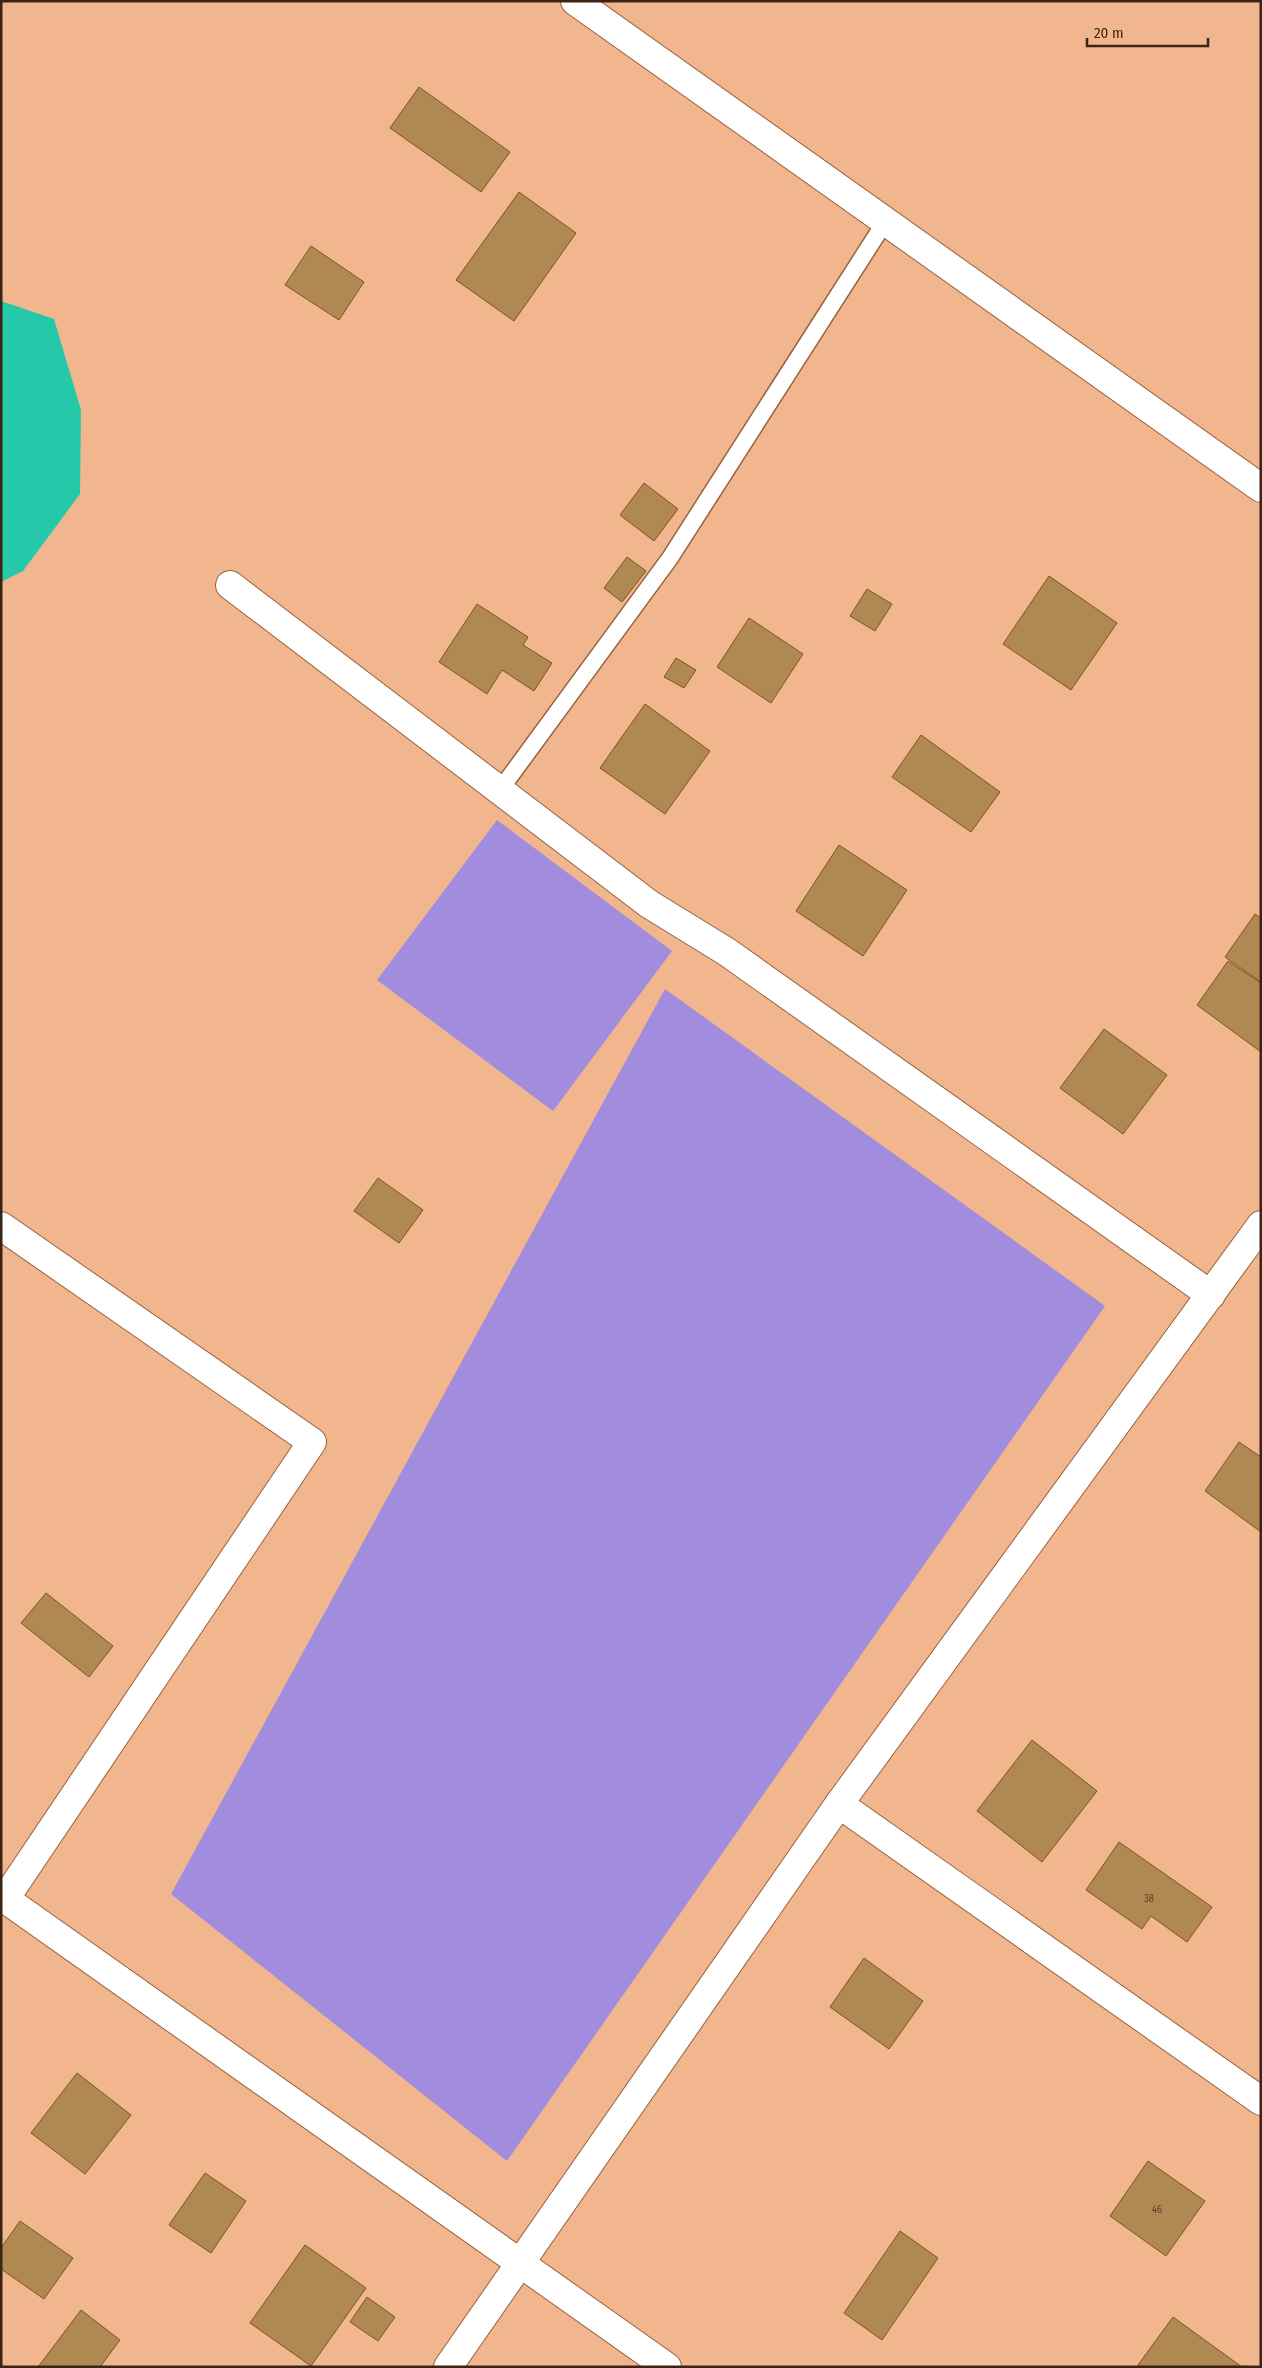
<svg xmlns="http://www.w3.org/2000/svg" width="1262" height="2368" viewBox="0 0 1262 2368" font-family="'Fira Sans Condensed',sans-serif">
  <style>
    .green { fill: #a18cdd }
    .water { fill: #25c9a9 }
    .building { fill: #b08952; stroke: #7a561c }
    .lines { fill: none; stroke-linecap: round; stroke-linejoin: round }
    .service-casing { stroke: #98623d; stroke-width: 19 }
    .minor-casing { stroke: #98623d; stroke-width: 30 }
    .service { stroke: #fff; stroke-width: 16 }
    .minor { stroke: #fff; stroke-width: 28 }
    .labels { text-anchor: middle; stroke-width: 4; stroke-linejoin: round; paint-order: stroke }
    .number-label { font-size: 10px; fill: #583d24 }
  </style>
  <rect width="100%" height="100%" fill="#f1b68e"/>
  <g class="green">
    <polygon points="497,820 672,951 553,1111 377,980"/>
    <polygon points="665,989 1105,1306 507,2161 171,1894"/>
  </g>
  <polygon class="water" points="1,301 54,319 81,410 80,494 23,571 1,582"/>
  <g class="building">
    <polygon points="419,87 510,152 481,192 390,128"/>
    <polygon points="519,192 576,233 514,321 456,280"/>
    <polygon points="311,246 364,282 339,320 285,285"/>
    <polygon points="644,483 678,509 654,541 620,515"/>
    <polygon points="627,557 646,571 622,602 604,588"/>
    <polygon points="1049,576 1117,623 1071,690 1003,644"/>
    <polygon points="867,589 892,604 875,631 850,616"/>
    <polygon points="477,604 528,637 523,645 552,663 534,691 502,670 487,694 439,662"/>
    <polygon points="749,618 803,654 771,703 717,667"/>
    <polygon points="676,658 696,670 684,688 664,677"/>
    <polygon points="645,704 710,751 665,814 600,768"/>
    <polygon points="921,735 1000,792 971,832 892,777"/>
    <polygon points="839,845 907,890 863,956 796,911"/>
    <polygon points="1255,914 1261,918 1261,982 1225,957"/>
    <polygon points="1228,961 1261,983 1261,1052 1197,1005"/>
    <polygon points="1104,1029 1167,1075 1123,1134 1060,1088"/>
    <polygon points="378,1178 423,1210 399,1243 354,1211"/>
    <polygon points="1239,1442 1261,1457 1261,1532 1205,1491"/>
    <polygon points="46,1593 113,1646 89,1677 21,1623"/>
    <polygon points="1032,1740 1097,1791 1042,1862 977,1811"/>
    <polygon points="1119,1842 1212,1907 1187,1942 1151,1916 1142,1929 1086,1890"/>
    <polygon points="864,1958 923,2001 889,2049 830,2007"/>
    <polygon points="77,2073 131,2115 85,2174 31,2133"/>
    <polygon points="1148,2161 1205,2201 1166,2256 1110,2216"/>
    <polygon points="205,2173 246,2201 211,2253 169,2225"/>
    <polygon points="20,2221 73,2258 44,2299 1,2269 1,2248"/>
    <polygon points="900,2231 938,2258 882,2340 844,2313"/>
    <polygon points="305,2245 366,2288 311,2366 250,2323"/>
    <polygon points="367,2297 395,2317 378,2341 350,2322"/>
    <polygon points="81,2310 120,2340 100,2367 38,2367"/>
    <polygon points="1173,2317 1242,2367 1141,2367 1138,2365"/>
  </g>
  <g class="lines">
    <defs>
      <polyline id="service" points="500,790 670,558 885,222"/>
      <g id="minor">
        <polyline points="575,1 1261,488"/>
        <polyline points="230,585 649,904 727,952 1211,1295"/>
        <polyline points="1,1226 312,1442 5,1899"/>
        <polyline points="839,1804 1261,2101"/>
        <polyline points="1,1896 667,2367"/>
        <polyline points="448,2367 839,1804 1261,1225"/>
      </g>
    </defs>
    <use href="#service" class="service-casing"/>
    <use href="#minor" class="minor-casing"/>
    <use href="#service" class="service"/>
    <use href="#minor" class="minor"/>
  </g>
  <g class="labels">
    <g class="number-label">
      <text x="1149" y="1902">38</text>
      <text x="1157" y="2213">46</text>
    </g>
  </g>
  <rect width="1262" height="2368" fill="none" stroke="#3b2414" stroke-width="5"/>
  <path d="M1087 38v8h121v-8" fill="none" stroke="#3b2414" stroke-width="2.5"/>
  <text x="1094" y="38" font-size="15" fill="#3b2414" stroke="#f1b68e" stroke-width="4" paint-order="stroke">20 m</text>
</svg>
